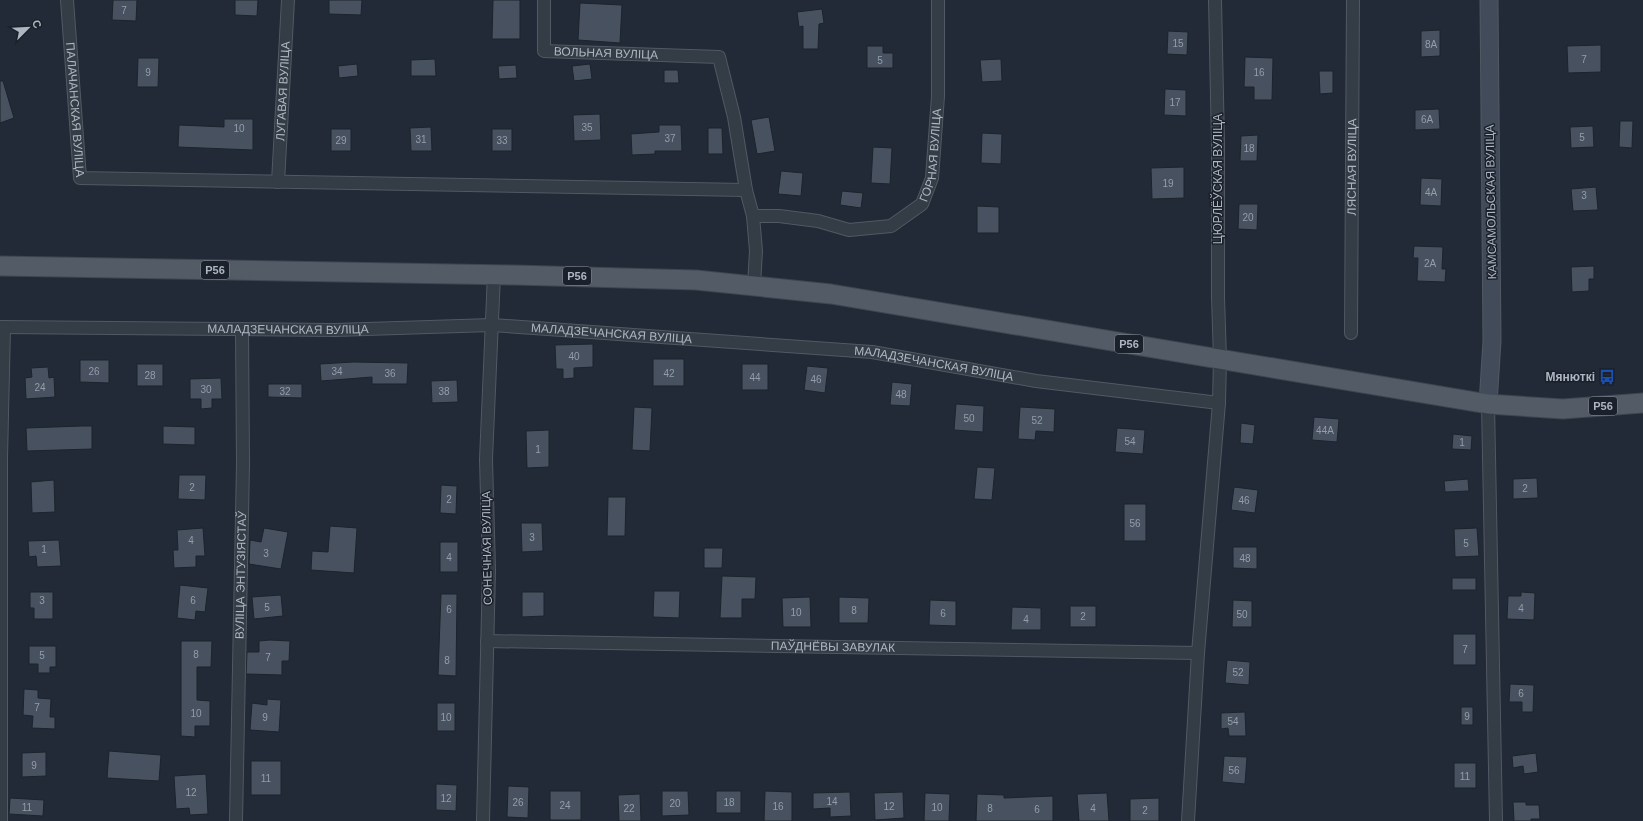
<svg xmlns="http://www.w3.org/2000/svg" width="1643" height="821" viewBox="0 0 1643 821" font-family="Helvetica,sans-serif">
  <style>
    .building { fill: #47515f; stroke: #1c232d }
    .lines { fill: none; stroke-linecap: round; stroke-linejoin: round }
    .street-casing { stroke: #525964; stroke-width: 14 }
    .secondary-casing { stroke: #525964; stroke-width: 19 }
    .primary-casing { stroke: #3e4550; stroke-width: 21 }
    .street { stroke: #343c46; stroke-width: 12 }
    .secondary { stroke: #424b59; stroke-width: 17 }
    .primary { stroke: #525b66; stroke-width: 19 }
    .labels { text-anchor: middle; stroke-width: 3; stroke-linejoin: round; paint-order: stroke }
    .number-label { font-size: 10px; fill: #949daa }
    .shield { fill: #1a212b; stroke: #828995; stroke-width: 1 }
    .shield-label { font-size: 11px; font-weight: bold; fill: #aeb6c3 }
    .street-label { font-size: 12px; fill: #aeb6c3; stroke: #1a212b }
    .poi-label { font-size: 12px; font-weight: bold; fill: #aeb6c3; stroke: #1a212b; text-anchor: end }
  </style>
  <rect width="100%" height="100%" fill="#212a36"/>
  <g class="building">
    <polygon points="113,0 137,0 136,21 112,20"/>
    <polygon points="235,0 258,0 257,16 235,15"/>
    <polygon points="329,0 362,0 361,15 329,14"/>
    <polygon points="493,0 520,0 520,39 492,39"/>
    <polygon points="580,3 622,5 620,43 578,40"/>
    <polygon points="822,9 824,23 819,24 818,49 803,49 803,26 799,27 797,12"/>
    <polygon points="1440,30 1440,56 1421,57 1421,31"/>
    <polygon points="1168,31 1188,32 1187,55 1167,54"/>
    <polygon points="1601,45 1601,72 1568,73 1567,46"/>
    <polygon points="867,46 883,46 883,53 893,53 893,68 867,68"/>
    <polygon points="1245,57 1273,58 1272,100 1254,100 1254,87 1244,87"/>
    <polygon points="138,58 159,58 158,87 137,87"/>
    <polygon points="435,59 436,76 411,76 411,60"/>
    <polygon points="1001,59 1002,81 982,82 980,60"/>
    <polygon points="357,64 358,76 339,78 338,66"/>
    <polygon points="590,64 592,79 574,81 572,66"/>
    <polygon points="516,65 517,78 499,79 498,66"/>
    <polygon points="664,70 678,70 679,83 664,83"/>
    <polygon points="1319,71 1333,71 1333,93 1320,94"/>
    <polygon points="0,81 3,81 14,118 0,123"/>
    <polygon points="1165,89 1186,90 1186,116 1164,115"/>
    <polygon points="1439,109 1440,129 1415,130 1415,110"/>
    <polygon points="600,114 601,140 574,141 573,115"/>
    <polygon points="769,117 775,151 757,154 751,120"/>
    <polygon points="224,119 253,119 253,150 178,147 179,125 224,127"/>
    <polygon points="1620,121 1633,121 1632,148 1619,147"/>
    <polygon points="659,125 681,125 682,151 655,151 655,154 632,155 631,134 659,132"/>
    <polygon points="1593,126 1594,147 1571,148 1570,127"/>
    <polygon points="431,127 432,151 411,151 410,128"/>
    <polygon points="708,128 722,128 723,154 708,154"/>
    <rect x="331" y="129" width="20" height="22"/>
    <rect x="492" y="129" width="20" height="22"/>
    <polygon points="982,133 1002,134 1001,164 981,163"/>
    <polygon points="1258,135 1257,161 1240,161 1241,136"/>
    <polygon points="873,147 892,148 890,184 871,183"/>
    <polygon points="1184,167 1184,198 1152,199 1151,168"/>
    <polygon points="781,171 803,173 801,196 778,194"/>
    <polygon points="1421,178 1442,179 1441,206 1420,205"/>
    <polygon points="1596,187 1598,210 1573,211 1571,189"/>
    <polygon points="842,191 863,193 861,208 840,205"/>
    <polygon points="1239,204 1258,204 1257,230 1238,229"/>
    <polygon points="977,206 999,207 999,233 977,233"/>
    <polygon points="1414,246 1443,247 1442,269 1446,269 1445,282 1417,281 1418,258 1413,258"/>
    <polygon points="1594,266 1594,279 1589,279 1589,291 1572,292 1571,267"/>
    <polygon points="593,344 593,367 574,368 574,378 563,379 563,369 556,369 555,345"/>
    <rect x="653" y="359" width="31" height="27"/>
    <polygon points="80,360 109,360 109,383 80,382"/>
    <polygon points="353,362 408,363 407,384 372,384 372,377 321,381 320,364"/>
    <rect x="137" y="364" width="26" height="22"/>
    <rect x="742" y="364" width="26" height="26"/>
    <polygon points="807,366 828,368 825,393 804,390"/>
    <polygon points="48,367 49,378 54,377 55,397 26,399 25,378 32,377 31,368"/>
    <polygon points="221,378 222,399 212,399 212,408 201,409 201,399 190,399 190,379"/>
    <polygon points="457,380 458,402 432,403 431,381"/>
    <polygon points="892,382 912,384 910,406 890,405"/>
    <polygon points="268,384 302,384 302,398 268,397"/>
    <polygon points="956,404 984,406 983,432 954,430"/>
    <polygon points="634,407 652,408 650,451 632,450"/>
    <polygon points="1020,407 1055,409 1054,432 1036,431 1035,440 1018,439"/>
    <polygon points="1314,417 1339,419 1337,442 1312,440"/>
    <polygon points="1241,423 1255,425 1253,444 1240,443"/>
    <polygon points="82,426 92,426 92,449 27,451 26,428"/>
    <polygon points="163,426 195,427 195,445 163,444"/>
    <polygon points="1117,428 1145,430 1143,454 1115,452"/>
    <polygon points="549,430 549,467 527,468 526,431"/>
    <polygon points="1453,434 1472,436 1471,450 1452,449"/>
    <polygon points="977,467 995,468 992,500 974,499"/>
    <polygon points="179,475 206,475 205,500 178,499"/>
    <polygon points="1537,478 1538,498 1513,499 1513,479"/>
    <polygon points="1468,479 1469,491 1445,492 1444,481"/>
    <polygon points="54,480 55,512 32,513 31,482"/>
    <polygon points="441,485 457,486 456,514 440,513"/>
    <polygon points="1234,487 1258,490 1255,513 1231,510"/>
    <polygon points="608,497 626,497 625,536 607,536"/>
    <rect x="1124" y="504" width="22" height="37"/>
    <polygon points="521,523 542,523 543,551 522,552"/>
    <polygon points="330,526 357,528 354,573 311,570 312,551 328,552"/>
    <polygon points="203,528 205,556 196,556 196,567 174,568 173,550 178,550 177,530"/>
    <polygon points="264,528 288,532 281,569 249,564 250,540 261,542"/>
    <polygon points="1477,528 1479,556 1455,557 1454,529"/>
    <polygon points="59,540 61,566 37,567 36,556 29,557 28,541"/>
    <rect x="440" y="542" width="18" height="30"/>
    <polygon points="1233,547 1257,547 1257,569 1233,568"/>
    <polygon points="704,548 723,548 722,568 704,568"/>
    <polygon points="722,576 756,577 755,599 742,599 742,618 720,618"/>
    <rect x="1452" y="578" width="24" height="12"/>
    <polygon points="180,585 208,588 205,612 196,611 195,620 177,618"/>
    <polygon points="654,591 680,591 679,618 653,617"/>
    <polygon points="30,592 53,592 53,619 34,619 34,608 30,608"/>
    <polygon points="522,592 544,592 544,616 522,617"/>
    <polygon points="1521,592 1535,593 1534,620 1507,619 1508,596 1521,596"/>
    <polygon points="441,594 457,594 456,676 438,675"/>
    <polygon points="281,595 283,616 254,619 252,597"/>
    <polygon points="810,597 811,627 783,627 782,598"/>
    <polygon points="839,597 869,598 868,623 839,623"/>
    <polygon points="930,600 956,601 956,626 929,625"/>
    <polygon points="1233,600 1252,601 1252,627 1232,627"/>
    <rect x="1070" y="606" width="26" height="21"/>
    <polygon points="1012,607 1041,608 1041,630 1011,630"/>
    <rect x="1453" y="634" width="23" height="31"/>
    <polygon points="270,640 290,641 289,661 282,661 282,675 246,674 247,652 259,652 259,641"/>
    <polygon points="181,641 212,641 211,667 197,667 197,700 210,701 210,726 195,726 195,737 181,736"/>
    <polygon points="29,646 56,646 56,667 50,667 50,673 38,673 38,664 29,664"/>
    <polygon points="1227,660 1250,662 1249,685 1225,683"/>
    <polygon points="1510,684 1534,685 1533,712 1522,712 1522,702 1509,702"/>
    <polygon points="24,689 38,690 38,698 51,699 50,717 55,717 55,729 32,728 33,716 23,715"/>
    <polygon points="267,699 281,700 279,732 250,730 252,703 267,705"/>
    <rect x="437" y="703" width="18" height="28"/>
    <rect x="1461" y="707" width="12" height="18"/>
    <polygon points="1245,712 1246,736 1229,736 1228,728 1221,729 1221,713"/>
    <polygon points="109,751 161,755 159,781 107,778"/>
    <polygon points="46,752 46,776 22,777 22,753"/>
    <polygon points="1536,753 1538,772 1524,774 1523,766 1513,768 1512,756"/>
    <polygon points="1224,756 1247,757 1245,784 1222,782"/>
    <rect x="251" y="761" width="30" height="34"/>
    <rect x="1454" y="763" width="22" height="25"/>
    <polygon points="206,774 208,814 190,815 189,808 176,809 174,776"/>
    <polygon points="436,784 457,785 456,811 436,810"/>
    <polygon points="508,786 529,787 528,818 507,817"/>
    <rect x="550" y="791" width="31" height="29"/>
    <polygon points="662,791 688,791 689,815 662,816"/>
    <rect x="716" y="791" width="25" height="22"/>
    <polygon points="765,791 792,792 792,821 764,821"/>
    <polygon points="850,792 851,816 830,817 830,808 813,809 813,793"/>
    <polygon points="903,792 904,818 875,820 874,793"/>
    <polygon points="925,793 950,794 949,821 924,821"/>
    <polygon points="1107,793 1109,821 1079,821 1077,794"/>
    <polygon points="640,794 641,821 619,821 618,795"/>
    <polygon points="977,794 1004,795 1004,798 1053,796 1053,821 976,821"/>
    <polygon points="10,798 44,800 43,816 9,814"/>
    <polygon points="1159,798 1159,821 1130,821 1130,799"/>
    <polygon points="1513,802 1526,802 1526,805 1539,805 1540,819 1531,819 1531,821 1514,821"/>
  </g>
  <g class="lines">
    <defs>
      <g id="street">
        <path id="s1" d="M 67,0 L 80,178 L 746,190"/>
        <path id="s2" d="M 544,0 L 544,51 L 719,57 L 734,117 L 746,190 L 753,216 L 756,251 L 754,285"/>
        <path id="s3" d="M 278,182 L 288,0"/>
        <path id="s4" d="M 753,216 L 779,216 L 818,221 L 849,230 L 891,226 L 922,204 L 932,178 L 938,96 L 938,0"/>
        <path id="s5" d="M 0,327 L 335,330 L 492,325 L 872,352 L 1036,381 L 1219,403"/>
        <path id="s6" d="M 1351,333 L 1353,0"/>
        <polyline points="1488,404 1496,821"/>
        <path id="s7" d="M 487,641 L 1198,653"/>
        <polyline points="1,821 1,458 4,327"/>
        <path id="s8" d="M 236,821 L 243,464 L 242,330"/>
        <polyline points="483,821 489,570 486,459 494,274"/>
        <polyline points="1188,821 1198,653 1219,403 1220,359 1218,297 1218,144 1215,0"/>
      </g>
      <polyline id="secondary" points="1488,404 1492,341 1489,0"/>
      <polyline id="primary" points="0,266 514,275 696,280 831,294 1488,404 1563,409 1643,403"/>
    </defs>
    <use href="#street" class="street-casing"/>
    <use href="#secondary" class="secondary-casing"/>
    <use href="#primary" class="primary-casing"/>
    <use href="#street" class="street"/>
    <use href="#secondary" class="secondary"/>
    <use href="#primary" class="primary"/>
  </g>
  <defs>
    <symbol id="bus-bare" viewBox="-9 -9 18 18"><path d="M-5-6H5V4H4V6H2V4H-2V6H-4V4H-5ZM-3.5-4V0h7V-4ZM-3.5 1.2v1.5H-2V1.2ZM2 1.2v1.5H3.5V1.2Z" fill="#1a4fb4" stroke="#1a212b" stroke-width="2.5" paint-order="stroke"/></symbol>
  </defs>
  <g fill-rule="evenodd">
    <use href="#bus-bare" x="1596" y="366" width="22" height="22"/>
  </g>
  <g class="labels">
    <g class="number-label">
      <text x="124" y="14">7</text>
      <text x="1178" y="47">15</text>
      <text x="1431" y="48">8А</text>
      <text x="1584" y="63">7</text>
      <text x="880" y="64">5</text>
      <text x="148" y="76">9</text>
      <text x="1259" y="76">16</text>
      <text x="1175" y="106">17</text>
      <text x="1427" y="123">6А</text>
      <text x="587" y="131">35</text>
      <text x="239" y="132">10</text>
      <text x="1582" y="141">5</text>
      <text x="670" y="142">37</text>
      <text x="421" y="143">31</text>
      <text x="341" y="144">29</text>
      <text x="502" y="144">33</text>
      <text x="1249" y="152">18</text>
      <text x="1168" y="187">19</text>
      <text x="1431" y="196">4А</text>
      <text x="1584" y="199">3</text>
      <text x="1248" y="221">20</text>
      <text x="1430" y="267">2А</text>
      <text x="574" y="360">40</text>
      <text x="94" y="375">26</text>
      <text x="337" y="375">34</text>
      <text x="390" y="377">36</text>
      <text x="669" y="377">42</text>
      <text x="150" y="379">28</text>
      <text x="755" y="381">44</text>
      <text x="816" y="383">46</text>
      <text x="40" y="391">24</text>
      <text x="206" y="393">30</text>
      <text x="285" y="395">32</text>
      <text x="444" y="395">38</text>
      <text x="901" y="398">48</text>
      <text x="969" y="422">50</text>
      <text x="1037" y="424">52</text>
      <text x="1325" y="434">44А</text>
      <text x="1130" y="445">54</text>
      <text x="1462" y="446">1</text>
      <text x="538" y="453">1</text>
      <text x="192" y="491">2</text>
      <text x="1525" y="492">2</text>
      <text x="449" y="503">2</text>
      <text x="1244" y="504">46</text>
      <text x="1135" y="527">56</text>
      <text x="532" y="541">3</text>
      <text x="191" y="544">4</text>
      <text x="1466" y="547">5</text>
      <text x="44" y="553">1</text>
      <text x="266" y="557">3</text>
      <text x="449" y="561">4</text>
      <text x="1245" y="562">48</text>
      <text x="42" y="604">3</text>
      <text x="193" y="604">6</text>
      <text x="267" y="611">5</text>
      <text x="1521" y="612">4</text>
      <text x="449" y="613">6</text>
      <text x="854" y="614">8</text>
      <text x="796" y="616">10</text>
      <text x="943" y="617">6</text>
      <text x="1242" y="618">50</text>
      <text x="1083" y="620">2</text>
      <text x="1026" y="623">4</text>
      <text x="1465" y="653">7</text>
      <text x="196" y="658">8</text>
      <text x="42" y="659">5</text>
      <text x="268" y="661">7</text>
      <text x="447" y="664">8</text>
      <text x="1238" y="676">52</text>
      <text x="1521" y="697">6</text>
      <text x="37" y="711">7</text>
      <text x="196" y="717">10</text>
      <text x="1467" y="720">9</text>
      <text x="265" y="721">9</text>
      <text x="446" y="721">10</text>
      <text x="1233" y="725">54</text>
      <text x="34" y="769">9</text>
      <text x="1234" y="774">56</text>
      <text x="1465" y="780">11</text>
      <text x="266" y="782">11</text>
      <text x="191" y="796">12</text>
      <text x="446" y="802">12</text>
      <text x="832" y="805">14</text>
      <text x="518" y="806">26</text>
      <text x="729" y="806">18</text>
      <text x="675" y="807">20</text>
      <text x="565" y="809">24</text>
      <text x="778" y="810">16</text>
      <text x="889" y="810">12</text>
      <text x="27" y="811">11</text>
      <text x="937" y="811">10</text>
      <text x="629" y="812">22</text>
      <text x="990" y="812">8</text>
      <text x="1093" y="812">4</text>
      <text x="1037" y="813">6</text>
      <text x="1145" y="814">2</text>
    </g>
    <g class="shield">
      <rect x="201" y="261" width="28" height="18" rx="3"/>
      <rect x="563" y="267" width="28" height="18" rx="3"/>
      <rect x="1115" y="335" width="28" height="18" rx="3"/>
      <rect x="1589" y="397" width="28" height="18" rx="3"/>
    </g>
    <g class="shield-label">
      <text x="215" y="274">Р56</text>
      <text x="577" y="280">Р56</text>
      <text x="1129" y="348">Р56</text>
      <text x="1603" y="410">Р56</text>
    </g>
    <g class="street-label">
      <text dy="4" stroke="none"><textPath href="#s2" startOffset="113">ВОЛЬНАЯ ВУЛІЦА</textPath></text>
      <text dy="4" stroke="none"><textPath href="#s3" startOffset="91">ЛУГАВАЯ ВУЛІЦА</textPath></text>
      <text dy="4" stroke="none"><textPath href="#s1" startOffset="110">ПАЛАЧАНСКАЯ ВУЛІЦА</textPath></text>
      <text dy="4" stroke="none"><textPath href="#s4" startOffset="228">ГОРНАЯ ВУЛІЦА</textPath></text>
      <text dy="4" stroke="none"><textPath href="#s6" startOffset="166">ЛЯСНАЯ ВУЛІЦА</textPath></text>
      <text transform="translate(1218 179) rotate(-90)" y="4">ЦЮРЛЁЎСКАЯ ВУЛІЦА</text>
      <text transform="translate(1491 202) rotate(-91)" y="4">КАМСАМОЛЬСКАЯ ВУЛІЦА</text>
      <text dy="4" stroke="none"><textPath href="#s5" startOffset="288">МАЛАДЗЕЧАНСКАЯ ВУЛІЦА</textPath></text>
      <text dy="4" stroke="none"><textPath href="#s5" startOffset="612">МАЛАДЗЕЧАНСКАЯ ВУЛІЦА</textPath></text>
      <text dy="4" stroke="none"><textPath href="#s5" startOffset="936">МАЛАДЗЕЧАНСКАЯ ВУЛІЦА</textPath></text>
      <text transform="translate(487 548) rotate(-91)" y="4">СОНЕЧНАЯ ВУЛІЦА</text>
      <text dy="4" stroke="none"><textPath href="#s8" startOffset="246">ВУЛІЦА ЭНТУЗІЯСТАЎ</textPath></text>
      <text dy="4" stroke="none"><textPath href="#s7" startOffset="346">ПАЎДНЁВЫ ЗАВУЛАК</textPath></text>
    </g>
    <g class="poi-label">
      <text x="1595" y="381">Мянюткі</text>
    </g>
  </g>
  <g transform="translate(28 28) rotate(66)" stroke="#1a212b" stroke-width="3" paint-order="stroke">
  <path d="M0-3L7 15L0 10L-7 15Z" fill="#aeb6c3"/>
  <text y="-6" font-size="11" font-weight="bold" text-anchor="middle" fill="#aeb6c3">С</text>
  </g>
</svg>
